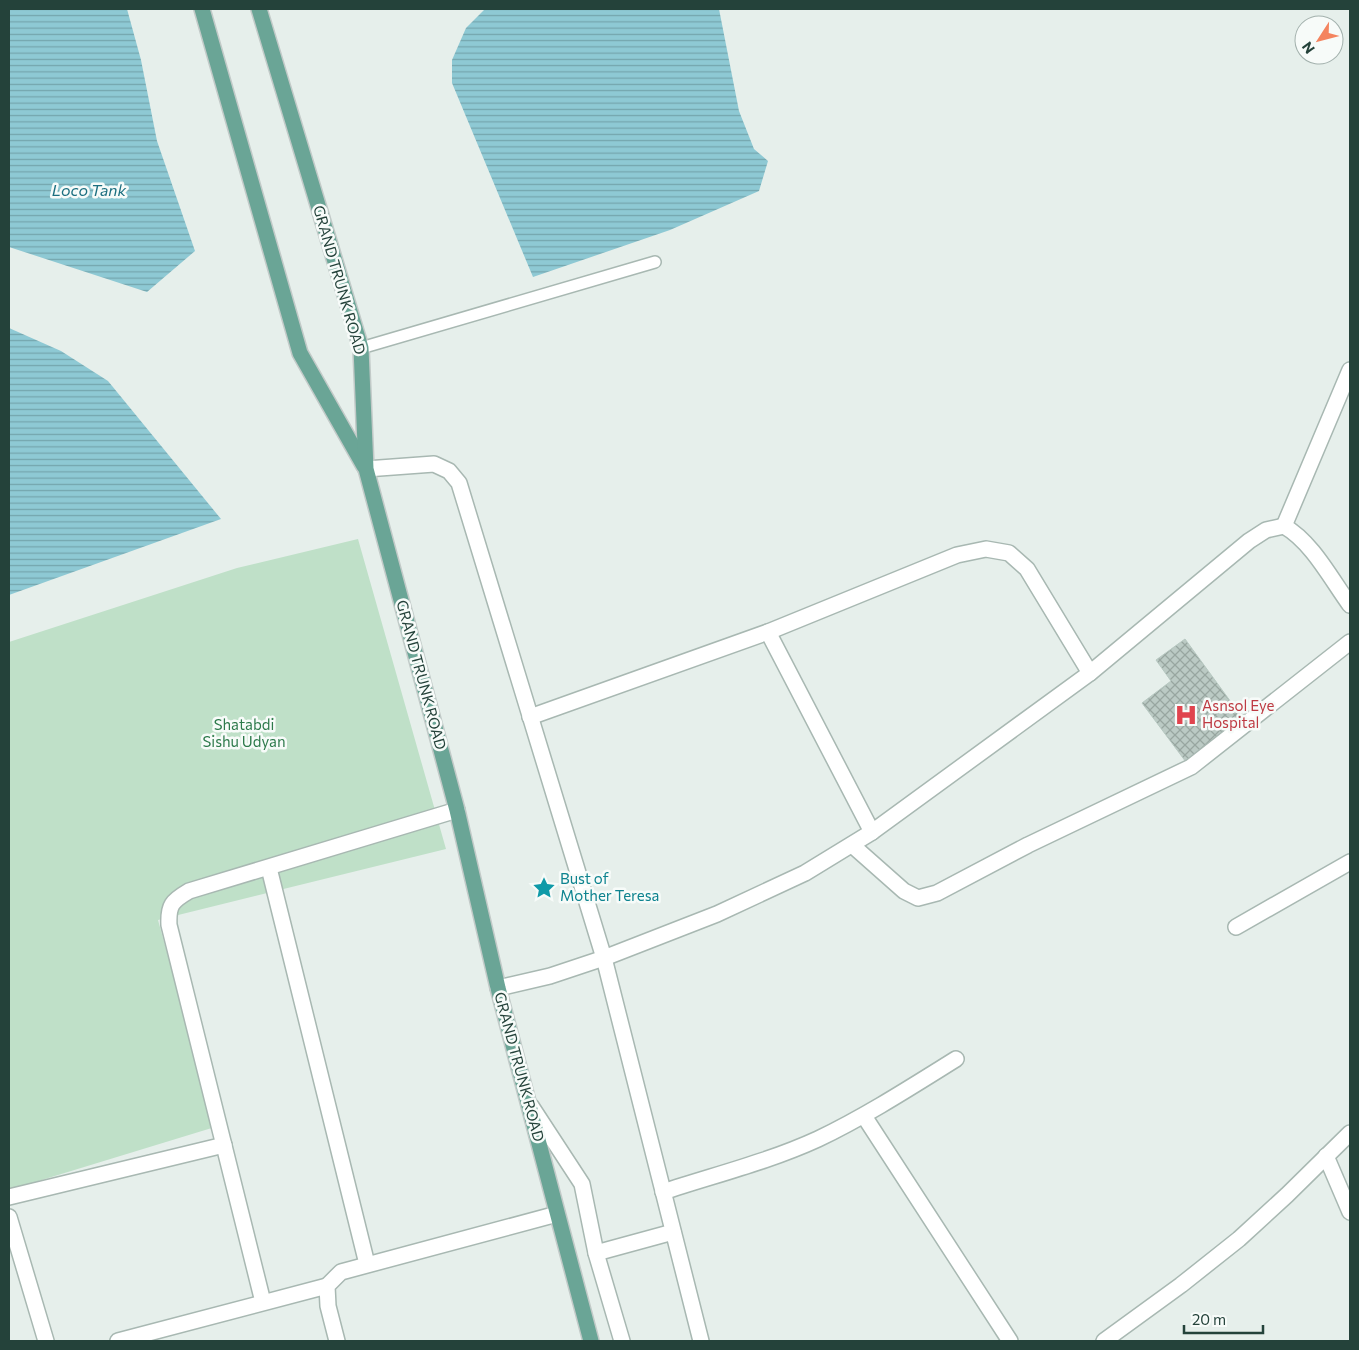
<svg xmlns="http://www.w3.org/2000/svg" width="1359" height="1350" viewBox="0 0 1359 1350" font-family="Commissioner,sans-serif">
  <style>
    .green { fill: #bfe0c8 }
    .water { fill: url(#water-rules) }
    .building { fill: url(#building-cross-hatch); stroke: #b8c9c2 }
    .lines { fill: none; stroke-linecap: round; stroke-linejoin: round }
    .service-casing { stroke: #a8b8b2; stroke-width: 14 }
    .minor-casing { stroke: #a8b8b2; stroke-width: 18 }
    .primary-casing { stroke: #c2cac8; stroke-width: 18 }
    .service { stroke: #fff; stroke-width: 11 }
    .minor { stroke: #fff; stroke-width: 15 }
    .primary { stroke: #6aa596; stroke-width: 15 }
    .labels { text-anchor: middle; stroke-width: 5; stroke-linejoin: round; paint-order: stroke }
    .street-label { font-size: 15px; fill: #24423a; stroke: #f7fbf9 }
    .health-label { font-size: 15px; fill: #be3a42; stroke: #f7fbf9; text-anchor: start }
    .park-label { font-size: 15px; fill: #2d7a4b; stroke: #f7fbf9 }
    .culture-label { font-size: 15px; fill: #0d838f; stroke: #f7fbf9; text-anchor: start }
    .water-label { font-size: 16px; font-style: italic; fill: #1c6f80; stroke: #f7fbf9 }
  </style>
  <defs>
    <pattern id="water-rules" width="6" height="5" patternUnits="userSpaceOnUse" patternTransform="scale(1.25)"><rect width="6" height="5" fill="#8ec9d4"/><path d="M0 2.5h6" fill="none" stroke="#74a5ad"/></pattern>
    <pattern id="building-cross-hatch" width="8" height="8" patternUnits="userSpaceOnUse" patternTransform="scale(1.25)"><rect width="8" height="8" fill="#bbcac4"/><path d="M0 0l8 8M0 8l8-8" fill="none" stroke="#98a6a0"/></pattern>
  </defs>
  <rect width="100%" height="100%" fill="#e6efeb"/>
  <polygon class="green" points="358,539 446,849 158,920 215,1127 9,1190 9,642 237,568"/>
  <g class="water">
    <polygon points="9,9 127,9 141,60 157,141 195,251 147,292 9,247"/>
    <polygon points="485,9 719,9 739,111 754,149 768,161 759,191 670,230 533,277 452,83 452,60 466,28"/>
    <polygon points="9,328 61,351 108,381 221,519 9,595"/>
  </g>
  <polygon class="building" points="1185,639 1244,720 1186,762 1142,703 1171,681 1156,660"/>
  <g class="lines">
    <defs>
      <polyline id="service" points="361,348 655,262"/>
      <g id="minor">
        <polyline points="366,469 434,464 449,471 459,483 604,958 701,1341"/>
        <polyline points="1284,526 1350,370"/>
        <polyline points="768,632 872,832"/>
        <polyline points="530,717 768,632 957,555 986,549 1009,553 1027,569 1090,673"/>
        <polyline points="852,845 904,891 918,898 937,893 1028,845 1191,767 1350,642"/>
        <polyline points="269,868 367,1264"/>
        <polyline points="1236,927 1350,862"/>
        <path d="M 498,988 L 550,976 L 604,958 L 717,914 L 805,873 L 872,832 L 1090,673 L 1249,541 L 1266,530 L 1284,526 C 1312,542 1331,579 1350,605"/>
        <polyline points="531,1106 582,1184 596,1253 622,1341"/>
        <polyline points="864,1116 1010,1341"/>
        <polyline points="1326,1156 1350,1212"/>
        <path d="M 663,1192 C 714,1175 768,1162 818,1139 C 866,1116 911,1087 956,1059"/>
        <polyline points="9,1197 224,1145"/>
        <polyline points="9,1217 46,1341"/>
        <polyline points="596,1253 673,1232"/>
        <path d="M 263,1302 L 169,925 C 168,905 172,901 189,891 L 457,810"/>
        <polyline points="118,1341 327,1286"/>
        <polyline points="337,1341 328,1306 327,1286 341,1272 557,1214"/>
        <polyline points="1104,1341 1181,1285 1239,1239 1287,1195 1350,1133"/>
      </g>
      <g id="primary">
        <polyline points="202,9 300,353 364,466"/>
        <polyline points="259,9 361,348 366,469 457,810 498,988 591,1341"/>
      </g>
    </defs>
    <use href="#service" class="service-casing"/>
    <use href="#minor" class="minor-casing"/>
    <use href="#primary" class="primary-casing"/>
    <use href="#service" class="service"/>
    <use href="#minor" class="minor"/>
    <use href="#primary" class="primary"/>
  </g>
  <defs>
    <symbol id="hospital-bare" viewBox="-9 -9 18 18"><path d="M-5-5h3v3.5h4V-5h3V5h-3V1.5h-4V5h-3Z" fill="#e0444e" stroke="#f7fbf9" stroke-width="2.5" paint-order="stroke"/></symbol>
    <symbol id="sight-bare" viewBox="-9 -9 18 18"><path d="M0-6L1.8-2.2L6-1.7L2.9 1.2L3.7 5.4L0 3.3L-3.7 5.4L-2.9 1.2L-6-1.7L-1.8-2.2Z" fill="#0f9aa8" stroke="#f7fbf9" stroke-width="2.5" paint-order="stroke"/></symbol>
  </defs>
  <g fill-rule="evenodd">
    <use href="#hospital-bare" x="1170" y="699" width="32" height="32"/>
    <use href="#sight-bare" x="528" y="872" width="32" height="32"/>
  </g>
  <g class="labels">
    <g class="street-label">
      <text transform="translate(339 280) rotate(74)" y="5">GRAND TRUNK ROAD</text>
      <text transform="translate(421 675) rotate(75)" y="5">GRAND TRUNK ROAD</text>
      <text transform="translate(519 1067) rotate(75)" y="5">GRAND TRUNK ROAD</text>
    </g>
    <g class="health-label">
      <text x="1202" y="711">Asnsol Eye<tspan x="1202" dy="17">Hospital</tspan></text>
    </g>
    <g class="park-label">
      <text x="244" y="730">Shatabdi<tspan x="244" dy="17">Sishu Udyan</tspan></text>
    </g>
    <g class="culture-label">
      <text x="560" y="884">Bust of<tspan x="560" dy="17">Mother Teresa</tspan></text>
    </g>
    <g class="water-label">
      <text x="89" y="196">Loco Tank</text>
    </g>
  </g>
  <rect width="1359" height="1350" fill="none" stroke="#24423a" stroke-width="20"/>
  <g transform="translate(1319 40) rotate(234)"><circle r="24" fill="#f7fbf9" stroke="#a3b1ad"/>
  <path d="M0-4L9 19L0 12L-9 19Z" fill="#f4845f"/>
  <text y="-8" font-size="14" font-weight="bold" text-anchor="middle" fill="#24423a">N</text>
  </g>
  <path d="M1184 1325v8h79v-8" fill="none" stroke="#24423a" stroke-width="2.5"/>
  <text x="1192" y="1325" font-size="15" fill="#24423a" stroke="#f7fbf9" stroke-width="4" paint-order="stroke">20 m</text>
</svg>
